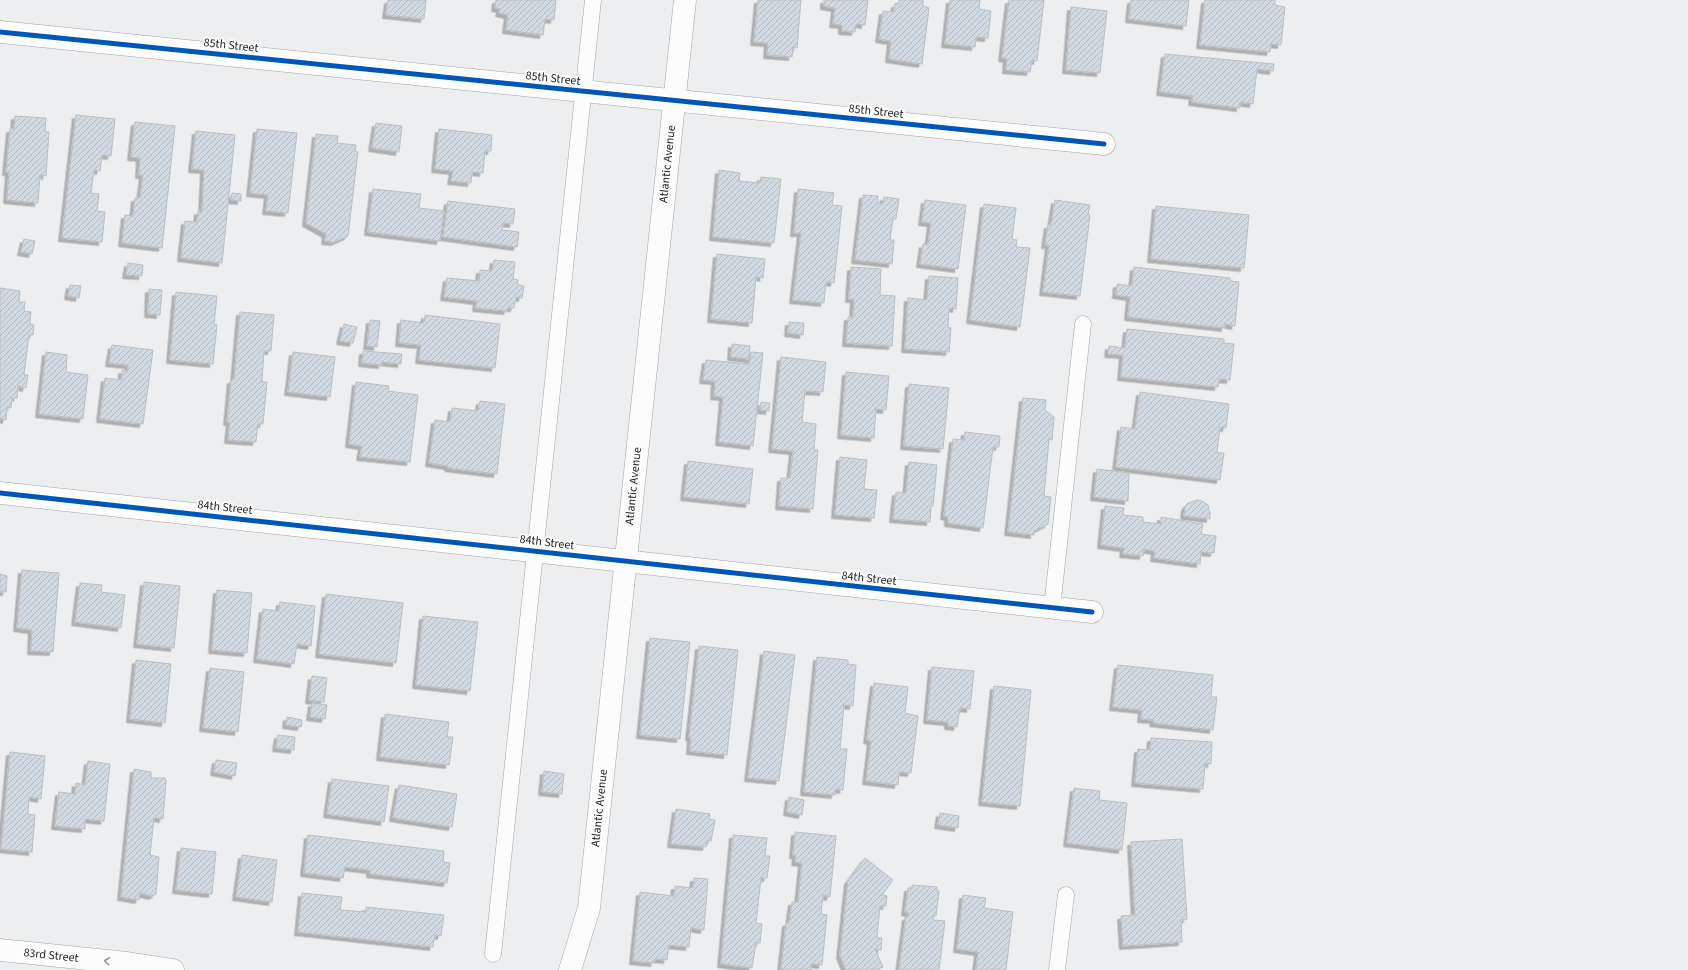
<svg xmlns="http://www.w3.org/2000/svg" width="1688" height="970" viewBox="0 0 1688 970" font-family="'Source Sans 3',sans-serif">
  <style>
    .building { fill: url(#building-hatch); stroke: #bcbdbf; filter: url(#shadow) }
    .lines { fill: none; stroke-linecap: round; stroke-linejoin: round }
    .service-casing { stroke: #a2a4a5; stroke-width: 17 }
    .minor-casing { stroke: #a2a4a5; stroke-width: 23 }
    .tertiary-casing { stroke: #a2a4a5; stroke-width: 23 }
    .trunk-casing { stroke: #a2a4a5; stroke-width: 23 }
    .service { stroke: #fcfcfd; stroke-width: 16 }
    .minor { stroke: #fcfcfd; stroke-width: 22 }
    .tertiary { stroke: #fcfcfd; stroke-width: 22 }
    .trunk { stroke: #fcfcfd; stroke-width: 22 }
    .cycleway-casing { stroke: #fff; stroke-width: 8 }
    .cycleway { stroke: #0057b8; stroke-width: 5 }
    .oneway { stroke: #999a9b }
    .labels { text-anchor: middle; stroke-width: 4; stroke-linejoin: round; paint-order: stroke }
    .street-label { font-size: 12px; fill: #212324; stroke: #fff }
  </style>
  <defs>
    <pattern id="building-hatch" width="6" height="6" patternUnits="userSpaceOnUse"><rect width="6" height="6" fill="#d1dae3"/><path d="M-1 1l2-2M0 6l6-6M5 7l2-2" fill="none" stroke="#b3bbc3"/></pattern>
    <filter id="shadow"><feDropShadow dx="-3.5" dy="3.5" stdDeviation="0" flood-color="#0004"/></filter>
  </defs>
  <rect width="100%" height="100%" fill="#eceef0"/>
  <g class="building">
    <polygon points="388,0 426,0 424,19 386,15"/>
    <polygon points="496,0 556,0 554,20 545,19 543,35 506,30 508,15 499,13 500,9 495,8"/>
    <polygon points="758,0 801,0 797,48 793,47 792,57 767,55 768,43 754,42"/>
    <polygon points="824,0 868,0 865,25 856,24 855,32 842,31 842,25 833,24 835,8 824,6"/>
    <polygon points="899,0 923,0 923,6 929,8 922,64 889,59 891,41 879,39 883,11 894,12 895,4 899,4"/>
    <polygon points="950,0 980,0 979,9 991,11 988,38 976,37 975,47 945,44"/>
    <polygon points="1009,0 1044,0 1037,61 1032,60 1030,72 1006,70 1007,59 1002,58"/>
    <polygon points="1131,0 1189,0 1186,26 1129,19"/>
    <polygon points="1205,0 1275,0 1275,5 1285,7 1281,45 1271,44 1270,52 1200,45"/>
    <polygon points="1071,7 1107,11 1100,73 1066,70"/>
    <polygon points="1165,54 1274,64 1273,71 1257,69 1253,104 1240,102 1240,108 1192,102 1193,96 1160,92"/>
    <polygon points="76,115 115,119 111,156 102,155 100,171 94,170 91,193 99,194 97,211 105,212 102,242 62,238"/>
    <polygon points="15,116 46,118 45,132 49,132 46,176 40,175 38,203 7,200 9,172 6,172 10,129 14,129"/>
    <polygon points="135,122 175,126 162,248 122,243 125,215 133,216 135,198 140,198 143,175 139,175 140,158 131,157"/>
    <polygon points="376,123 402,126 399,152 372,148"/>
    <polygon points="257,129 297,133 288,213 266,211 268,195 250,193"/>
    <polygon points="439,129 492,135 491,151 485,151 483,173 472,172 471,183 451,181 453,171 435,169"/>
    <polygon points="196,131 235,135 222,263 181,258 185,221 197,222 198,211 202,212 204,170 192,169"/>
    <polygon points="316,134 338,136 337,143 356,145 355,151 358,152 348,236 334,242 325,241 326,234 306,223"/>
    <polygon points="719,170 740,173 739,181 760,183 761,177 781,179 774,243 713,237"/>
    <polygon points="373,189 421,194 419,208 444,211 440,241 368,232"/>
    <polygon points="798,189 834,193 832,205 842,206 834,283 826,282 824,303 793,300 801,233 794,233"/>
    <polygon points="232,193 241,194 241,201 231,200"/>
    <polygon points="863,195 878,196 878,204 883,204 884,197 899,199 896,219 893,219 890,240 894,240 892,264 855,260"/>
    <polygon points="925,200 966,205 958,269 920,264 923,244 928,245 931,223 922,222"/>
    <polygon points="1055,200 1090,205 1088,214 1090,215 1080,296 1043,292 1049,245 1045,245 1048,225 1051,225"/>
    <polygon points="448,201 515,209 513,224 503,223 502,230 519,232 517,247 443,237"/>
    <polygon points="984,204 1016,208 1012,239 1017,240 1016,247 1030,248 1020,327 970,320"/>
    <polygon points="1156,206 1249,215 1244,268 1151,259"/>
    <polygon points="24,239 35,241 32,254 21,252"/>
    <polygon points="717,254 765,259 763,278 756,277 752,323 711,319"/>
    <polygon points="494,260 515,262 513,279 518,280 518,285 524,286 522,298 516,297 514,308 508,308 507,311 476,308 477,301 444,297 447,278 479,281 480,270 492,271"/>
    <polygon points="128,263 143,265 142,276 126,275"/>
    <polygon points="851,267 881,269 880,295 895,296 892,346 846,343 848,317 853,317 854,299 849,299"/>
    <polygon points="1134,267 1230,278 1230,281 1239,282 1235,326 1225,324 1225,328 1128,317 1130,297 1116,295 1117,284 1132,286"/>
    <polygon points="929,276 958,278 956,309 949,308 948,327 951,328 949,352 905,349 908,298 927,300"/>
    <polygon points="70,285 81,286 79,298 68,296"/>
    <polygon points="0,288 20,291 19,302 25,302 24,311 31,312 30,324 34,325 33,335 29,335 24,375 28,375 26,388 18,386 17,398 12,398 11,408 7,407 6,420 0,419"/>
    <polygon points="149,289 162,290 160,315 148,314"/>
    <polygon points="176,292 217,296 214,325 217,325 213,364 170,360"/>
    <polygon points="240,312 274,315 271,351 264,351 262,382 267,382 263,424 258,424 256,442 228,440 230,422 227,422 231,380 234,380"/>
    <polygon points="425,315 500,324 495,368 419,360 421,345 399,343 401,320 424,323"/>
    <polygon points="370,320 380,321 377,347 367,346"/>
    <polygon points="789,322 804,323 803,335 788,333"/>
    <polygon points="344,324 357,327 353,343 340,341"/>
    <polygon points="1127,329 1224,339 1224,343 1234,344 1230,380 1219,379 1218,387 1121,377 1123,355 1108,354 1109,346 1125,348"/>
    <polygon points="732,344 750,346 749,359 731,357"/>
    <polygon points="112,345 153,350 143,424 100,419 105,378 122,380 122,370 128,371 128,365 109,363"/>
    <polygon points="363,351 402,354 401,364 382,362 382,365 362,363"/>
    <polygon points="46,352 67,355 66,372 88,375 83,419 39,414"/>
    <polygon points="293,352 335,357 330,397 288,392"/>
    <polygon points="751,352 763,353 753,446 719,442 723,397 714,396 715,381 703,380 706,360 749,364"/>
    <polygon points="781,357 826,362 823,392 805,391 802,422 816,424 814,450 818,450 813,509 779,506 781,478 790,478 793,451 772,449"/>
    <polygon points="846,372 889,376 886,410 876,409 874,438 841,435"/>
    <polygon points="356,382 389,386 388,391 418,395 410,462 360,457 362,446 349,444"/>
    <polygon points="909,384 949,388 943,449 904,446"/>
    <polygon points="1140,392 1229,404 1226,428 1220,427 1217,453 1224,453 1220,480 1116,467 1121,427 1135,429"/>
    <polygon points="1023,398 1046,400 1045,410 1054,417 1052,440 1049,439 1044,496 1051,497 1048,524 1034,531 1034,535 1008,532"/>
    <polygon points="480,401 505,404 497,474 448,468 448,466 429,463 435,420 450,422 452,408 478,411"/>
    <polygon points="761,402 770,403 769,411 760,410"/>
    <polygon points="965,432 1000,436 999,447 993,447 983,528 948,523 948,517 944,516 953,439 964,440"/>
    <polygon points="840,457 867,460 864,489 877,490 874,518 835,515"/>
    <polygon points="688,461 753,469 749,504 684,497"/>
    <polygon points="909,462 937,465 933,506 931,506 930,522 893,519 896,492 906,493"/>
    <polygon points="1097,469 1129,473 1128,501 1094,497"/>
    <polygon points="1197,500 1202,501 1208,505 1210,513 1210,519 1184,516 1185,507 1188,503"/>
    <polygon points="1105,506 1124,508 1123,515 1143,517 1143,522 1161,524 1161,517 1203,524 1201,534 1216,536 1214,553 1201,552 1200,564 1154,558 1155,551 1144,549 1143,556 1123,554 1124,548 1101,545"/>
    <polygon points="22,570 59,573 53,652 31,651 32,630 17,628"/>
    <polygon points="0,574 7,576 6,592 0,592"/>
    <polygon points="144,582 180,586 174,648 137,644"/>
    <polygon points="80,583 102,585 101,592 125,595 121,628 75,622"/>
    <polygon points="217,590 252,593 247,653 212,650"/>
    <polygon points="326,594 403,603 396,663 319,654"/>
    <polygon points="280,602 315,606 311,646 297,644 294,664 257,659 263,609 279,611"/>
    <polygon points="423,616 478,622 470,691 416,685"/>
    <polygon points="650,638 690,642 680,739 640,735"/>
    <polygon points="699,646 738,650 727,755 690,751 691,737 689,737"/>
    <polygon points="764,651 795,655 779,781 748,778"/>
    <polygon points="817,657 848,660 848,664 856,665 853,706 844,705 840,749 847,749 843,790 835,789 835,795 804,792"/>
    <polygon points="136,660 171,664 165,723 130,719"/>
    <polygon points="1118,665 1213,675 1211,697 1217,697 1213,730 1153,723 1154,720 1141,719 1142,710 1113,707"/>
    <polygon points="932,667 974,671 970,709 960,708 957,727 948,726 948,722 927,720"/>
    <polygon points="210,668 244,672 238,732 203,728"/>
    <polygon points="312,676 327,678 324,702 309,700"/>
    <polygon points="874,683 908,687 905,713 918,716 911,773 899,772 898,785 866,781 871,741 867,740"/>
    <polygon points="994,686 1031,690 1020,806 982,802"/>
    <polygon points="312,703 327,705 325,719 310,717"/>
    <polygon points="385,714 449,722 447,737 453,737 449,765 380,757"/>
    <polygon points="287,717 302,720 301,727 286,725"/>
    <polygon points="278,735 295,737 294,750 276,748"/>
    <polygon points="1151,738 1212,742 1211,764 1205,763 1203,789 1135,783 1138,749 1150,750"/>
    <polygon points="10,752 45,756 41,799 29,797 28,814 35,815 32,852 1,849"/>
    <polygon points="216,760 237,763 235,776 214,772"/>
    <polygon points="88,761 110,764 104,821 85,819 85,829 55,826 59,792 75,794 76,783 85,785"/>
    <polygon points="134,769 151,772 151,778 165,778 166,781 163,819 154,818 150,855 159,857 156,894 152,896 140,893 139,900 121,897"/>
    <polygon points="544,771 564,774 562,794 542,792"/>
    <polygon points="332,779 389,786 384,822 327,814"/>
    <polygon points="399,785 457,794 452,827 393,818"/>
    <polygon points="1074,788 1100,791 1099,800 1127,803 1122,850 1067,843"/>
    <polygon points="789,797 804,800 802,815 787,812"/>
    <polygon points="676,809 710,814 709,819 715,820 711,841 707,841 706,847 671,844"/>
    <polygon points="940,813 959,816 958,828 938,825"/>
    <polygon points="795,832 836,836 830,897 823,895 821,914 827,915 822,965 811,964 811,970 781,970 786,923 789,923 792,902 798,902 802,863 795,862 796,855 793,855"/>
    <polygon points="308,835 444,851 443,862 450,863 447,883 370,874 370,870 345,867 343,878 304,873"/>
    <polygon points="733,835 767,838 765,856 770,856 767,878 761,878 756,923 762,924 760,943 756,943 752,968 721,964"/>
    <polygon points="1182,839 1187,919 1181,920 1182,942 1123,946 1121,916 1135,915 1131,842"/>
    <polygon points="181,848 216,852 212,894 176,890"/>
    <polygon points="242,855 277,860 272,902 236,897"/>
    <polygon points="865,858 893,880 882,895 887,896 886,906 880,906 877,938 882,938 881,950 875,949 883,967 876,970 846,970 840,955 848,881"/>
    <polygon points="694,878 708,879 704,930 691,928 689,947 669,945 667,960 655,959 654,963 633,961 640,892 674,896 675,886 693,888"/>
    <polygon points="912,885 937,887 937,891 939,891 936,916 934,916 933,920 945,921 939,970 899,970 906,917 908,917 909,913 905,912 908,888 912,888"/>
    <polygon points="302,893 342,897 340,910 366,912 366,907 444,915 441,936 435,935 433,947 298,932"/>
    <polygon points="963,895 986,898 984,908 1013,912 1006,970 976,970 978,952 957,949"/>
  </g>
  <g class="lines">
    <defs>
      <g id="service">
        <polyline points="1052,608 1083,324"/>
        <polyline points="493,954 593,0"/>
        <polyline points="1057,970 1066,895"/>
      </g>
      <g id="minor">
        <polyline points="0,32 1104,144"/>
        <polyline points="0,493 1092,612"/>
      </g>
      <polyline id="tertiary" points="570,970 589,908 685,0"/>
      <polyline id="trunk" points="0,950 127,963 173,970"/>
    </defs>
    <use href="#service" class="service-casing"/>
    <use href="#minor" class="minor-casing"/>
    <use href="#tertiary" class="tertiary-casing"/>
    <use href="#trunk" class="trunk-casing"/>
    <use href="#service" class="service"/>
    <use href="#minor" class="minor"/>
    <use href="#tertiary" class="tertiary"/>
    <use href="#trunk" class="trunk"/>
    <defs>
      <g id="cycleway">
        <polyline points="0,32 1104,144"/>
        <polyline points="0,493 1092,612"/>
      </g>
    </defs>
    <use href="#cycleway" class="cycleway-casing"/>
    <use href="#cycleway" class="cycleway"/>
  </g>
  <defs><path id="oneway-chevron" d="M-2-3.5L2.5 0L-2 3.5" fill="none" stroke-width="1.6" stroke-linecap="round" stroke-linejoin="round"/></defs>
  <use class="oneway" href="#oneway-chevron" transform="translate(107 961) rotate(-174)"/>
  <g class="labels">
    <g class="street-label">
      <text transform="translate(231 45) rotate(6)" y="4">85th Street</text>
      <text transform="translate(553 78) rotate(6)" y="4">85th Street</text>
      <text transform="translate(876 111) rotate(6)" y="4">85th Street</text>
      <text transform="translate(667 164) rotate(-84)" y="4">Atlantic Avenue</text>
      <text transform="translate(633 486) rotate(-84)" y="4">Atlantic Avenue</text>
      <text transform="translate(225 507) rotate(6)" y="4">84th Street</text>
      <text transform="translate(547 542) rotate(7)" y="4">84th Street</text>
      <text transform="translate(869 578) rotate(6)" y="4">84th Street</text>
      <text transform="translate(599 808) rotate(-84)" y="4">Atlantic Avenue</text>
      <text transform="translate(51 955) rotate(6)" y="4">83rd Street</text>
    </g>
  </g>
</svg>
